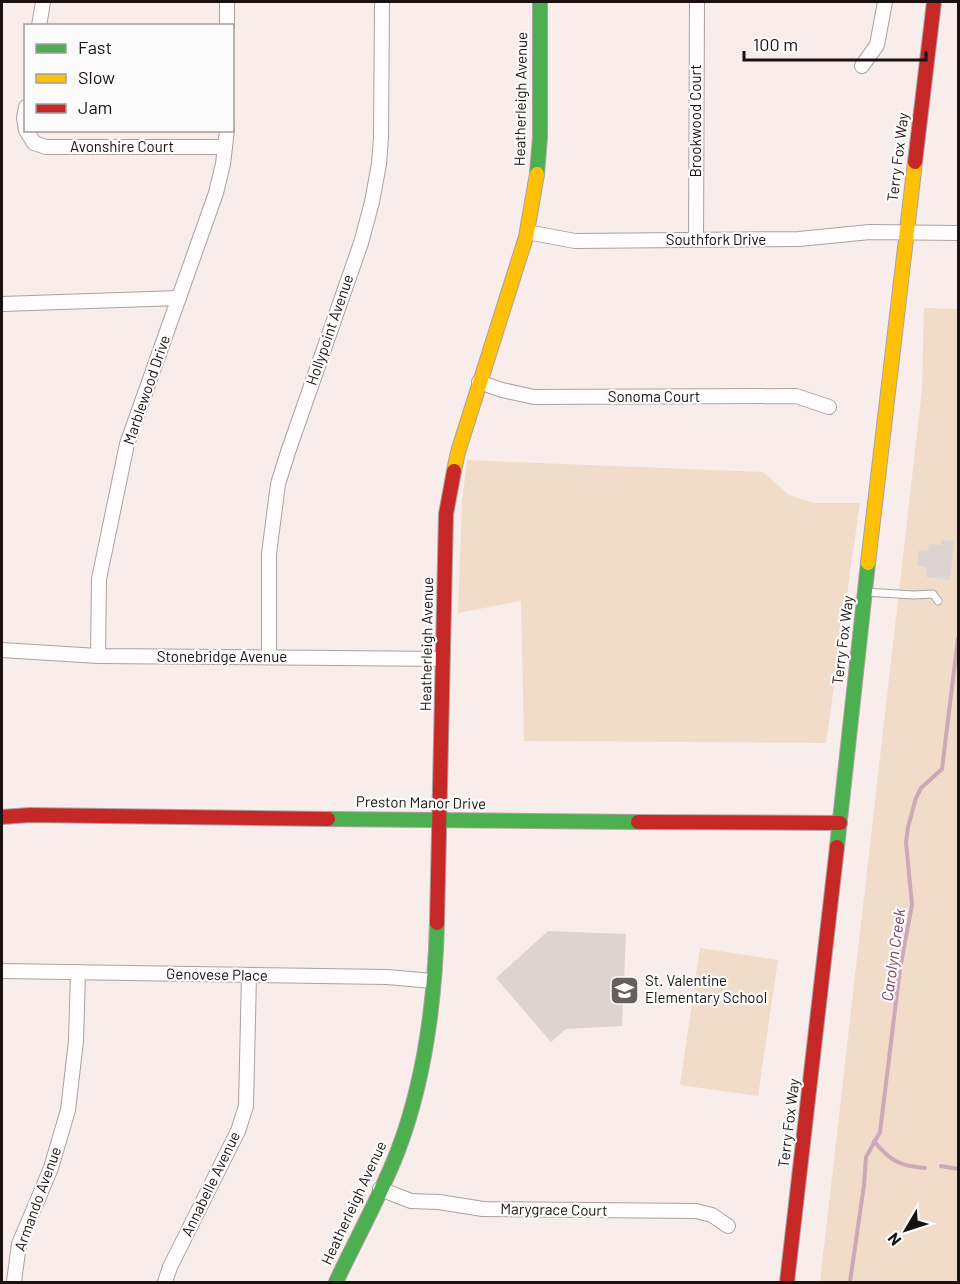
<svg xmlns="http://www.w3.org/2000/svg" width="960" height="1284" viewBox="0 0 960 1284" font-family="Barlow,sans-serif">
  <style>
    .green { fill: #f1dcc9 }
    .lines { fill: none; stroke-linecap: round; stroke-linejoin: round }
    .stream { stroke: #cba9b9; stroke-width: 4 }
    .building { fill: #ddd4d1 }
    .lane-casing { stroke: #aba2a0; stroke-width: 9 }
    .street-casing { stroke: #aba2a0; stroke-width: 16 }
    .fast-casing { stroke: #aba2a0; stroke-width: 16 }
    .slow-casing { stroke: #aba2a0; stroke-width: 16 }
    .jam-casing { stroke: #aba2a0; stroke-width: 16 }
    .lane { stroke: #fefcfc; stroke-width: 7 }
    .street { stroke: #fefcfc; stroke-width: 14 }
    .fast { stroke: #4caf50; stroke-width: 14 }
    .slow { stroke: #ffc107; stroke-width: 14 }
    .jam { stroke: #c62828; stroke-width: 14 }
    .labels { text-anchor: middle; stroke-width: 4.5; stroke-linejoin: round; paint-order: stroke }
    .street-label { font-size: 15px; fill: #1a1110; stroke: #fbfbfb }
    .poi-label { font-size: 15px; fill: #1a1110; stroke: #fbfbfb; text-anchor: start }
    .water-label { font-size: 16px; font-style: italic; fill: #7a4162; stroke: #fbfbfb }
  </style>
  <rect width="100%" height="100%" fill="#f8edeb"/>
  <g class="green">
    <polygon points="924,308 958,309 958,1282 820,1282 922,390"/>
    <polygon points="467,460 763,472 789,495 814,503 860,503 826,743 524,741 521,601 458,613 462,503"/>
    <polygon points="700,948 778,960 758,1096 680,1085"/>
  </g>
  <g class="lines">
    <g class="stream">
      <path d="M 874,1141 C 890,1161 900,1166 925,1168"/>
      <polyline points="941,1166 958,1169"/>
      <polyline points="850,1282 864,1185 866,1157 880,1132 900,969 912,905 906,842 908,827 916,798 921,788 942,769 958,638"/>
    </g>
  </g>
  <g class="building">
    <polygon points="941,540 954,541 950,580 926,577 926,567 917,566 919,550 928,551 929,544 941,545"/>
    <polygon points="548,931 626,934 622,1026 566,1029 551,1042 496,978"/>
  </g>
  <g class="lines">
    <defs>
      <polyline id="lane" points="865,592 914,595 933,594 938,601"/>
      <g id="street">
        <polyline points="39,26 43,2"/>
        <polyline points="227,26 227,2"/>
        <polyline points="862,66 877,45 885,2"/>
        <polyline points="26,107 24,118 26,130"/>
        <polyline points="26,130 34,143 46,147 225,147"/>
        <polyline points="527,232 575,241 799,239 870,232 958,233"/>
        <polyline points="696,240 697,2"/>
        <polyline points="2,304 179,298"/>
        <polyline points="479,382 502,390 534,397 796,396 829,407"/>
        <polyline points="2,650 98,656 443,659"/>
        <polyline points="98,656 99,579 127,444 216,193 223,164 227,130"/>
        <polyline points="269,657 269,554 278,484 288,452 361,243 372,202 379,164 381,137 382,2"/>
        <polyline points="2,971 387,977 433,981"/>
        <polyline points="380,1189 411,1201 439,1202 483,1209 696,1211 712,1215 728,1226"/>
        <polyline points="14,1282 19,1244 51,1168 68,1110 76,1041 78,972"/>
        <polyline points="165,1282 170,1267 238,1131 246,1106 249,975"/>
      </g>
      <g id="fast">
        <polyline points="537,174 540,137 540,2"/>
        <polyline points="328,819 638,822"/>
        <polyline points="837,847 868,563"/>
        <path d="M 336,1282 C 356,1239 380,1197 397,1153 C 425,1081 435,1001 437,923"/>
      </g>
      <g id="slow">
        <polyline points="454,471 458,452 526,237 537,174"/>
        <polyline points="868,563 915,162"/>
      </g>
      <g id="jam">
        <polyline points="915,162 934,2"/>
        <polyline points="2,817 30,815 328,819"/>
        <polyline points="638,822 840,823"/>
        <polyline points="437,923 446,514 454,471"/>
        <polyline points="787,1282 837,847"/>
      </g>
    </defs>
    <use href="#lane" class="lane-casing"/>
    <use href="#street" class="street-casing"/>
    <use href="#fast" class="fast-casing"/>
    <use href="#slow" class="slow-casing"/>
    <use href="#jam" class="jam-casing"/>
    <use href="#lane" class="lane"/>
    <use href="#street" class="street"/>
    <use href="#fast" class="fast"/>
    <use href="#slow" class="slow"/>
    <use href="#jam" class="jam"/>
  </g>
  <defs>
    <symbol id="school-square" viewBox="-11 -11 22 22"><rect x="-9" y="-9" width="18" height="18" rx="4" fill="#685e5d" stroke="#fbfbfb"/><path d="M0-5L7-2L0 1L-7-2ZM-4 1L0 2.5L4 1V4Q0 6-4 4Z" fill="#fff"/></symbol>
  </defs>
  <g fill-rule="evenodd">
    <use href="#school-square" x="608" y="974" width="33" height="33"/>
  </g>
  <g class="labels">
    <g class="street-label">
      <text transform="translate(521 99) rotate(-89)" y="5">Heatherleigh Avenue</text>
      <text transform="translate(696 121) rotate(-90)" y="5">Brookwood Court</text>
      <text x="122" y="152">Avonshire Court</text>
      <text transform="translate(898 157) rotate(-83)" y="5">Terry Fox Way</text>
      <text x="716" y="245">Southfork Drive</text>
      <text transform="translate(330 330) rotate(-71)" y="5">Hollypoint Avenue</text>
      <text transform="translate(147 390) rotate(-71)" y="5">Marblewood Drive</text>
      <text x="654" y="402">Sonoma Court</text>
      <text transform="translate(843 640) rotate(-83)" y="5">Terry Fox Way</text>
      <text transform="translate(427 644) rotate(-89)" y="5">Heatherleigh Avenue</text>
      <text x="222" y="662">Stonebridge Avenue</text>
      <text transform="translate(421 803) rotate(1)" y="5">Preston Manor Drive</text>
      <text transform="translate(217 975) rotate(1)" y="5">Genovese Place</text>
      <text transform="translate(789 1123) rotate(-83)" y="5">Terry Fox Way</text>
      <text transform="translate(211 1184) rotate(-64)" y="5">Annabelle Avenue</text>
      <text transform="translate(38 1199) rotate(-70)" y="5">Armando Avenue</text>
      <text transform="translate(354 1203) rotate(-65)" y="5">Heatherleigh Avenue</text>
      <text transform="translate(554 1210) rotate(1)" y="5">Marygrace Court</text>
    </g>
    <g class="poi-label">
      <text x="645" y="986">St. Valentine<tspan x="645" dy="17">Elementary School</tspan></text>
    </g>
    <g class="water-label">
      <text transform="translate(893 955) rotate(-82)" y="6">Carolyn Creek</text>
    </g>
  </g>
  <rect width="960" height="1284" fill="none" stroke="#1a1110" stroke-width="6"/>
  <rect x="24" y="24" width="210" height="108" fill="#fbfbfb" stroke="#a19d9d" stroke-width="1.5"/>
  <rect x="36" y="44" width="30" height="9" fill="#4caf50" stroke="#a19d9d" stroke-width="1.5"/>
  <text x="78" y="54" font-size="18" fill="#1a1110">Fast</text>
  <rect x="36" y="74" width="30" height="9" fill="#ffc107" stroke="#a19d9d" stroke-width="1.5"/>
  <text x="78" y="84" font-size="18" fill="#1a1110">Slow</text>
  <rect x="36" y="104" width="30" height="9" fill="#c62828" stroke="#a19d9d" stroke-width="1.5"/>
  <text x="78" y="114" font-size="18" fill="#1a1110">Jam</text>
  <g transform="translate(906 1230) rotate(231)" stroke="#fbfbfb" stroke-width="4.5" paint-order="stroke">
  <path d="M0-4.5L10 22L0 15L-10 22Z" fill="#1a1110"/>
  <text y="-9" font-size="16" font-weight="bold" text-anchor="middle" fill="#1a1110">N</text>
  </g>
  <path d="M744 51v9h182v-9" fill="none" stroke="#1a1110" stroke-width="3"/>
  <text x="753" y="51" font-size="18" fill="#1a1110" stroke="#fbfbfb" stroke-width="4.5" paint-order="stroke">100 m</text>
</svg>
